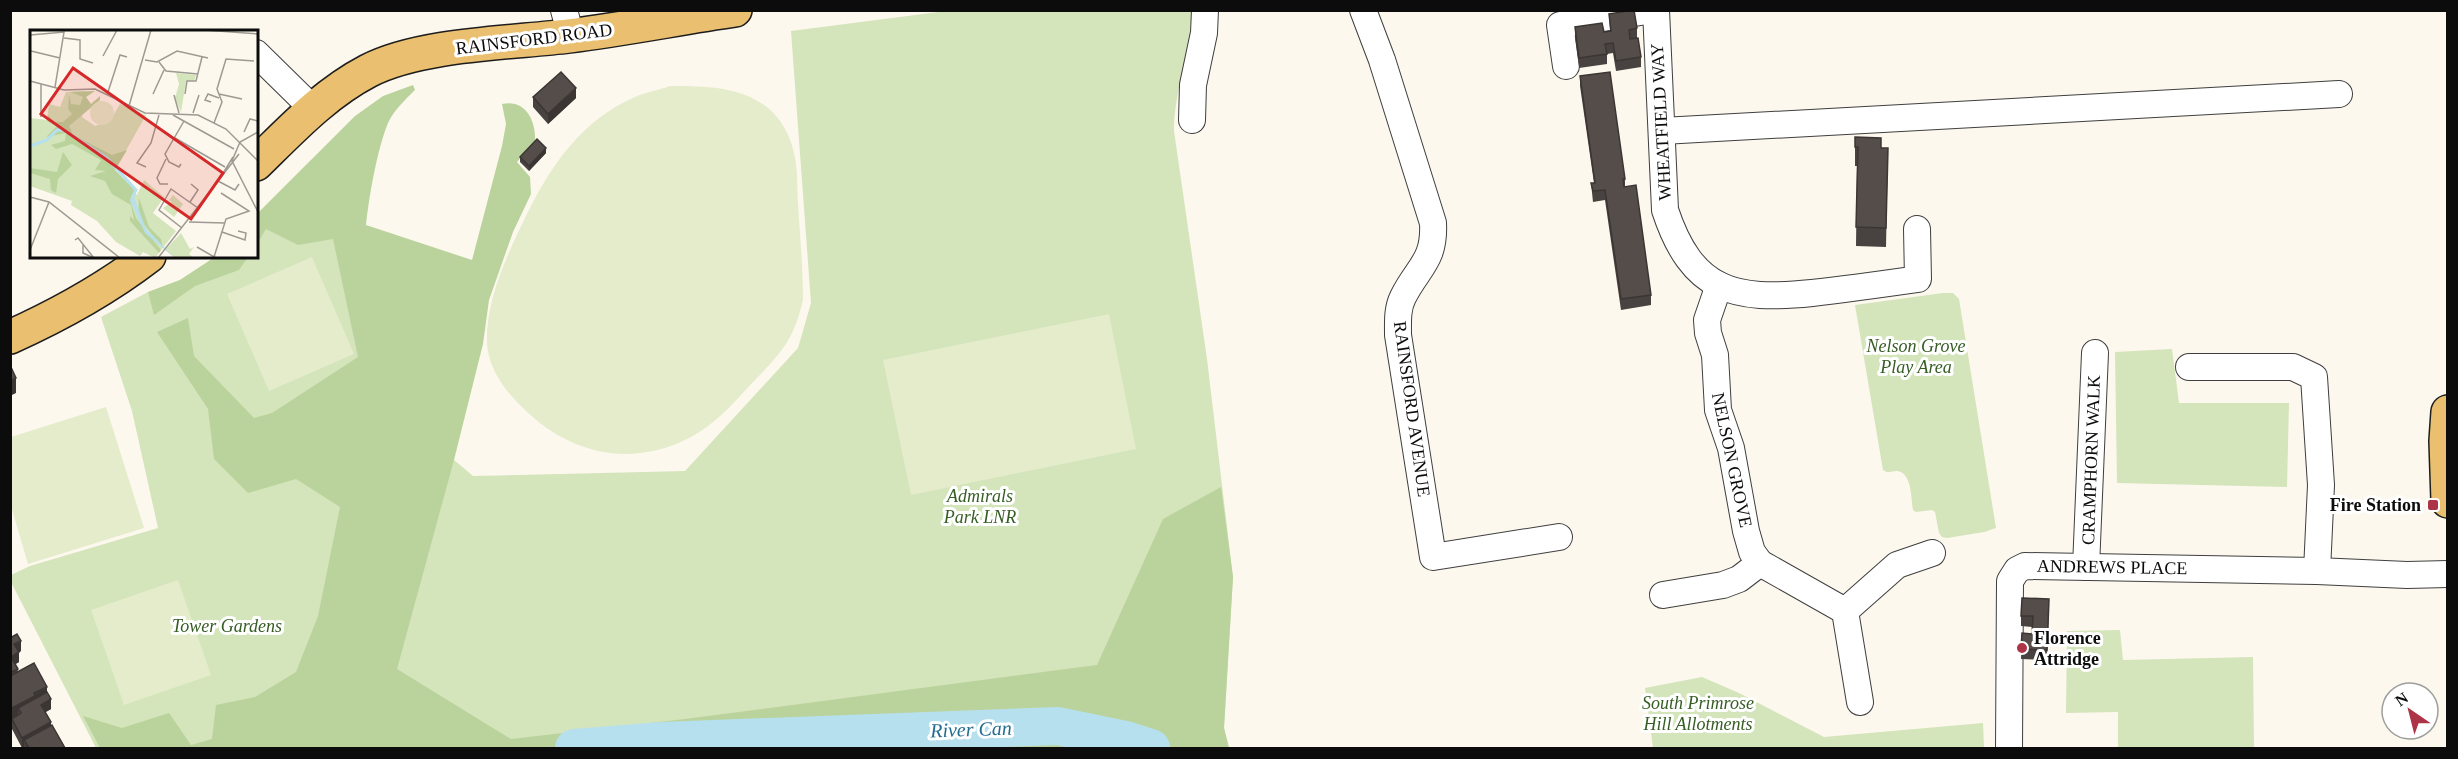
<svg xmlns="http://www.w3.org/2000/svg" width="2458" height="759" viewBox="0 0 2458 759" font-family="Georgia,serif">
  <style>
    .green { fill: #d4e4bb }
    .forest { fill: #bad39c }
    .pitch { fill: #e4eccb }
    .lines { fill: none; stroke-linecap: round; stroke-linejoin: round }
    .river { stroke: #b7e0ef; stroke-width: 38 }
    .minor-casing { stroke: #3f3f3f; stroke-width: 28 }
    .major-casing { stroke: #1d1d1d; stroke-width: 36 }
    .minor { stroke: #fff; stroke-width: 26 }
    .major { stroke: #eac070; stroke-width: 33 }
    .wall { fill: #484240 }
    .shaded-wall { fill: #3b3634 }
    .building { fill: #544d4a; stroke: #3b3634; stroke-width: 1.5 }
    .poi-dot { fill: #ad3346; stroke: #fff; stroke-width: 2 }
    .labels { text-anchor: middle; stroke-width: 6; stroke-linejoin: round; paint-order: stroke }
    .street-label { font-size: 18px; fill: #0c0c0c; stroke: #fff }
    .park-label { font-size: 18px; font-style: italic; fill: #365d24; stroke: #fff }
    .poi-label { font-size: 18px; font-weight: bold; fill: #0c0c0c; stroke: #fff; text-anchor: end }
    .water-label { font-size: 20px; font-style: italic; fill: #236c91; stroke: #fff }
    .inset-river { fill: none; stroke: #b7e0ef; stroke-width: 3 }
    .inset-road { fill: none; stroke: #9d9a93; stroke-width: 1.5 }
    .view { fill: #d62828; fill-opacity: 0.15; stroke: #d62828; stroke-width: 3 }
    .inset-edge { fill: none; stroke: #0c0c0c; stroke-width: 3 }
  </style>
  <rect width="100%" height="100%" fill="#fdf8ed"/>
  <g class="green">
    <path d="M 954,10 L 1193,11 C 1191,52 1174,90 1174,131 L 1207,359 L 1233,577 L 1224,728 L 1229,748 L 96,748 L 11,582 L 11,575 L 30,566 L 158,528 L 132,411 L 101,317 L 148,292 L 180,280 L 215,257 L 256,256 L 257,214 L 311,160 L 454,460 L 473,476 L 685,471 L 798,348 L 811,303 L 791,31 Z"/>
    <path d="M 1943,293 L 1953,293 L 1959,299 L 1996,528 L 1984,532 L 1947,538 L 1942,537 L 1939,533 L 1935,512 L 1932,510 L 1916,512 L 1913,510 C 1911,499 1912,472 1897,471 C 1890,471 1889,474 1883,470 L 1855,305 Z"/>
    <polygon points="2172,349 2179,403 2289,403 2287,487 2117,483 2115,352"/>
    <polygon points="2120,630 2123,660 2253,657 2254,748 2118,748 2118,712 2066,713 2067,631"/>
    <polygon points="1702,677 1739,693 1824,737 1983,723 1984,748 1653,748 1645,688"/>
  </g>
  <g class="forest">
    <path d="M 413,85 L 415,90 C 405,100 394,110 388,123 C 377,150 369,197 366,225 L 472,260 L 502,146 L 506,124 L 502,104 C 526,99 536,121 535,141 L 517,162 L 530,177 L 531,194 L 513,232 L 489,300 L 483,344 L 454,460 L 397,669 L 511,739 L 685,719 L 1097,665 L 1163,519 L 1221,487 L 1233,577 L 1224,728 L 1229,748 L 100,748 L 83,716 L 122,728 L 169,713 L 191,745 L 212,739 L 216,705 L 255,697 L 296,672 L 318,616 L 340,507 L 296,479 L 248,493 L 214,459 L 208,409 L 157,332 L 188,318 L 194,356 L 254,418 L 272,413 L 358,357 L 333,239 L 298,245 L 266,229 L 257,244 L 257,214 L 355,116 L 383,96 Z"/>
    <polygon points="215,257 248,257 239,270 195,286 154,315 148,292 180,280"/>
  </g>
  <g class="pitch">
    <path d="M 670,86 C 724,85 779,90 794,153 C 798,169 797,188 798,204 C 800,236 803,268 803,300 C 793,342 781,353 752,383 C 734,403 715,424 691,437 C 632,468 571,455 524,409 C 506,392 489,370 487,344 C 485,300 508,253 527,214 C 552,164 582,120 635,97 C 646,92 659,90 670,86 Z"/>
    <polygon points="312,257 354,354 269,391 227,294"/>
    <polygon points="1109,314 1136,449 911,495 883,360"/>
    <polygon points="106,407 144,528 28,564 11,506 11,437"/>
    <polygon points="178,580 211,675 124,705 91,610"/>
  </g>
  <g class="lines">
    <polyline class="river" points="574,748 662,741 1058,726 1126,740 1151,748"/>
    <defs>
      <g id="minor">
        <polyline points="564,10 571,36"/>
        <path d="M 1363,10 L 1382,60 L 1433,223 C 1435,261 1418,267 1403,297 C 1397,309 1398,322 1398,335 L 1433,557 L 1559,537"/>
        <path d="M 1656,10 L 1665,210 C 1692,292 1734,301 1812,293 C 1848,289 1883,284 1918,279 L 1917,229"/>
        <polyline points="256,53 313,109"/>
        <polyline points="1566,66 1560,25 1653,10"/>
        <polyline points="1192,120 1193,85 1204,33 1205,10"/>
        <polyline points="1662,131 2339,94"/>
        <polyline points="1719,285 1707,320 1708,333 1715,355 1718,410 1731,448 1746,531 1752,552 1760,563 1845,611 1897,565 1932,553"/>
        <polyline points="2189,367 2293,367 2314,377 2321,485 2317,571"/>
        <polyline points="2086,567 2095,353"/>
        <polyline points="1663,595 1723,585 1739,579 1760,563"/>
        <polyline points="1845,611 1860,702"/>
        <polyline points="2009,748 2010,581 2017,570 2025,566 2317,571 2407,575 2448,574"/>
      </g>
      <g id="major">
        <path d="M 256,164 C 291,130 324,94 368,71 C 420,44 510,43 569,36 C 625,29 680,18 735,10"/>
        <path d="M 10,337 C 59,315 106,289 149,256"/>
        <polyline points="2448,412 2446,441 2448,501"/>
      </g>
    </defs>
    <use href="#minor" class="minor-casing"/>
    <use href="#major" class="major-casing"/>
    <use href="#minor" class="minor"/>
    <use href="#major" class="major"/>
  </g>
  <g class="wall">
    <polygon points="1609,14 1637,28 1637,38 1641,57 1641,67 1616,71 1613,53 1607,54 1607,64 1579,68 1575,37 1575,27 1604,32 1610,31"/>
    <polygon points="1580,76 1625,179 1625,187 1651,295 1651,305 1621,310 1605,200 1593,202 1591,183 1594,183 1580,86"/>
    <polygon points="533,97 576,98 548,124 533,107"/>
    <polygon points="1855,137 1881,148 1888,148 1886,247 1856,246 1857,166 1855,166"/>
    <polygon points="546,153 529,171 520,162 520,157"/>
    <polygon points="2049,609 2047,660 2021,659 2022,633 2032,634 2032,627 2021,626 2021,616"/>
    <polygon points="10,638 21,651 19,652 19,662 15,664 18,671 47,692 51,709 45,712 51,725 65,748 24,748 24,747 22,748 12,729 12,719 10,720"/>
  </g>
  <g class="shaded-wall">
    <polygon points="576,88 576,98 548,124 548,114"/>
    <polygon points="546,148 546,153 529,171 529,166"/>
    <polygon points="16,378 16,393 10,396 10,381"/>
    <polygon points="21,641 21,651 19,652 19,662 11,667 11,657 14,644"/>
    <polygon points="47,687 47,697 18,708 18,715 10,720 10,709"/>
    <polygon points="51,699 51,709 41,715 41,705"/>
    <polygon points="51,722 51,732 24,740 24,747 22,748 22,738"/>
  </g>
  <g class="building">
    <polygon points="1634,10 1637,28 1629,30 1630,39 1638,38 1641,57 1616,61 1613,43 1605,44 1607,54 1579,58 1575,27 1602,23 1604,32 1611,31 1609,14"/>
    <polygon points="561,72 576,88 548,114 533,97"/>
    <polygon points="1610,72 1625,179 1623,179 1624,187 1636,185 1651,295 1621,299 1605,190 1593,191 1591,183 1595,183 1580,76"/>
    <polygon points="1855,137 1881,138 1881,148 1888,148 1886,228 1856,227 1858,147 1855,147"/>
    <polygon points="537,139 546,148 529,166 520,157"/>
    <polygon points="10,365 16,378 10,381"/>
    <polygon points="2022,598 2049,599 2047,650 2021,649 2022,633 2032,634 2033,616 2021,616"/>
    <polygon points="17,634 21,641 14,644 19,652 11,657 18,669 10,673 10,638"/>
    <polygon points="34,663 47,687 34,693 35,696 10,709 10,676"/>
    <polygon points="47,692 51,699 41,705 51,722 22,738 12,719 21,713 18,708"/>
    <polygon points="52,725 65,748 29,748 24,740"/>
  </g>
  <g class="poi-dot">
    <rect x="2427" y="499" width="12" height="12" rx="3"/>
    <circle cx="2022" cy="648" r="6"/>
  </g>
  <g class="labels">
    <g class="street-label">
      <text transform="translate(534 39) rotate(-7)" y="6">RAINSFORD ROAD</text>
      <text transform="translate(1661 122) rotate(-93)" y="6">WHEATFIELD WAY</text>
      <text transform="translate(1412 409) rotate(82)" y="6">RAINSFORD AVENUE</text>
      <text transform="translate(1732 460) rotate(78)" y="6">NELSON GROVE</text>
      <text transform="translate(2091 460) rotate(-88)" y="6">CRAMPHORN WALK</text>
      <text transform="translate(2112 567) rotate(1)" y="6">ANDREWS PLACE</text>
    </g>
    <g class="park-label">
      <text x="1916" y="352">Nelson Grove<tspan x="1916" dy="21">Play Area</tspan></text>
      <text x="980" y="502">Admirals<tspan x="980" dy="21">Park LNR</tspan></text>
      <text x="227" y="632">Tower Gardens</text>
      <text x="1698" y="709">South Primrose<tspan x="1698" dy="21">Hill Allotments</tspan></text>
    </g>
    <g class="poi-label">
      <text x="2421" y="511">Fire Station</text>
      <text x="2034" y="644" text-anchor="start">Florence<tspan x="2034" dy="21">Attridge</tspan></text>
    </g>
    <g class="water-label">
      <text transform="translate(971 729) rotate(-2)" y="7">River Can</text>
    </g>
  </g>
  <g transform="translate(30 30)">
    <rect width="228" height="228" fill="#fdf8ed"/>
    <path d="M 146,43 L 166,45 L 164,51 L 156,51 L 151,82 L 145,68 L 149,54 ZM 56,61 L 52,87 L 65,96 L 80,91 L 90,74 L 116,85 L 85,140 L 107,165 L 114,150 L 134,167 L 123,183 L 146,201 L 125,228 L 113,222 L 110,226 L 86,212 L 67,191 L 41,175 L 42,171 L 0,156 L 0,88 L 17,90 L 19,74 L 30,77 L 36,62 ZM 143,165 L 153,174 L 144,187 L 133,178 L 142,172 L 139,170 ZM 151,203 L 160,219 L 164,217 L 159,224 L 164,228 L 145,228 L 135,220 Z" fill="#d4e4bb"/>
    <path d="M 65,61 L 56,67 L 61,74 L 70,66 L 70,70 L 39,96 L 43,105 L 82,125 L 97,120 L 85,140 L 105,160 L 100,170 L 106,188 L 131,220 L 129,223 L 100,191 L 100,186 L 104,190 L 101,175 L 82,164 L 75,151 L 60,146 L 76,141 L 65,140 L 71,130 L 42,114 L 26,119 L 21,115 L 35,111 L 36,103 L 16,107 L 27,96 L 17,91 L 18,85 L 24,92 L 33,92 L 42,84 L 38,79 L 39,65 L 41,74 L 50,75 L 53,67 L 40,62 ZM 33,122 L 42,135 L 28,149 L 26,163 L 21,160 L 20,149 L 0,143 L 0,138 L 27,142 ZM 109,168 L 119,197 L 131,209 L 133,218 L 108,187 Z" fill="#bad39c"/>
    <path d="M60 83a12 12 0 1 1 24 0a12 12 0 1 1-24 0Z" fill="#e4eccb"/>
    <path d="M 103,165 L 116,199 L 145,228 L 115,203 L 100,170 Z" fill="#b7e0ef"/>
    <path class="inset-river" d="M 0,116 L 17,110 L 27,100 L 34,100 L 77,128 L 106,160 L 102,168"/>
    <path class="inset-road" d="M 174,0 L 228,4M 0,5 L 34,2 L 25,57M 34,8 L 50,10 L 50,29 L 63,33M 1,21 L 30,28M 73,26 L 87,0M 115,30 L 127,32 L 147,21 L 178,28M 129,32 L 136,41 L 168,44M 0,51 L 34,60 L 65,59 L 115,83 L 168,85 L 196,99 L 213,116M 123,64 L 134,40M 155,64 L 157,51 L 166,51 L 172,27M 189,64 L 212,69M 77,65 L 90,25 L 97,27M 144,65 L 149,83M 181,72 L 175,70 L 178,64 L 189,68M 99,76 L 121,0M 163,83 L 169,65M 143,85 L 204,119M 11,87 L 11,54M 184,93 L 192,72 L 187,59 L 196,29 L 224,31M 214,102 L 220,89 L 228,91M 228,102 L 210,112 L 202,131 L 228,182M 145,108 L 195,137M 213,116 L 228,131M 136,129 L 127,148 L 130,154 L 138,154M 151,134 L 149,137 L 139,132 L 135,124 L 154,91M 116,137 L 107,133 L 121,113 L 129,85M 192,145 L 203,127M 188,151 L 205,160 L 209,154M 0,167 L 19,172 L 90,228M 160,172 L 168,160 L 161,154M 159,192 L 195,193M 152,198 L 129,180 L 141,159 L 168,178M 192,202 L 215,210 L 216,203 L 208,201M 45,210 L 48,208 L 64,228M 53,215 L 53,223 L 64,228M 167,217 L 186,228M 0,220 L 19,172M 184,227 L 196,189 L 219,181 L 191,163M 128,228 L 209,124"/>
    <path class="view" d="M 43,38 L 193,143 L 161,189 L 11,84 Z"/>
    <rect width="228" height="228" class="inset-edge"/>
  </g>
  <rect width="2458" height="759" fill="none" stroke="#0c0c0c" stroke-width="24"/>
  <g transform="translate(2410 711) rotate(325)"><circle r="28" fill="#ffffff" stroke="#9e9e9e" stroke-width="1.5"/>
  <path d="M0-4.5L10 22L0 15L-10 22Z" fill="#ad3346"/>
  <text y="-9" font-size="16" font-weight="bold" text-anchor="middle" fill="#0c0c0c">N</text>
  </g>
</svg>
